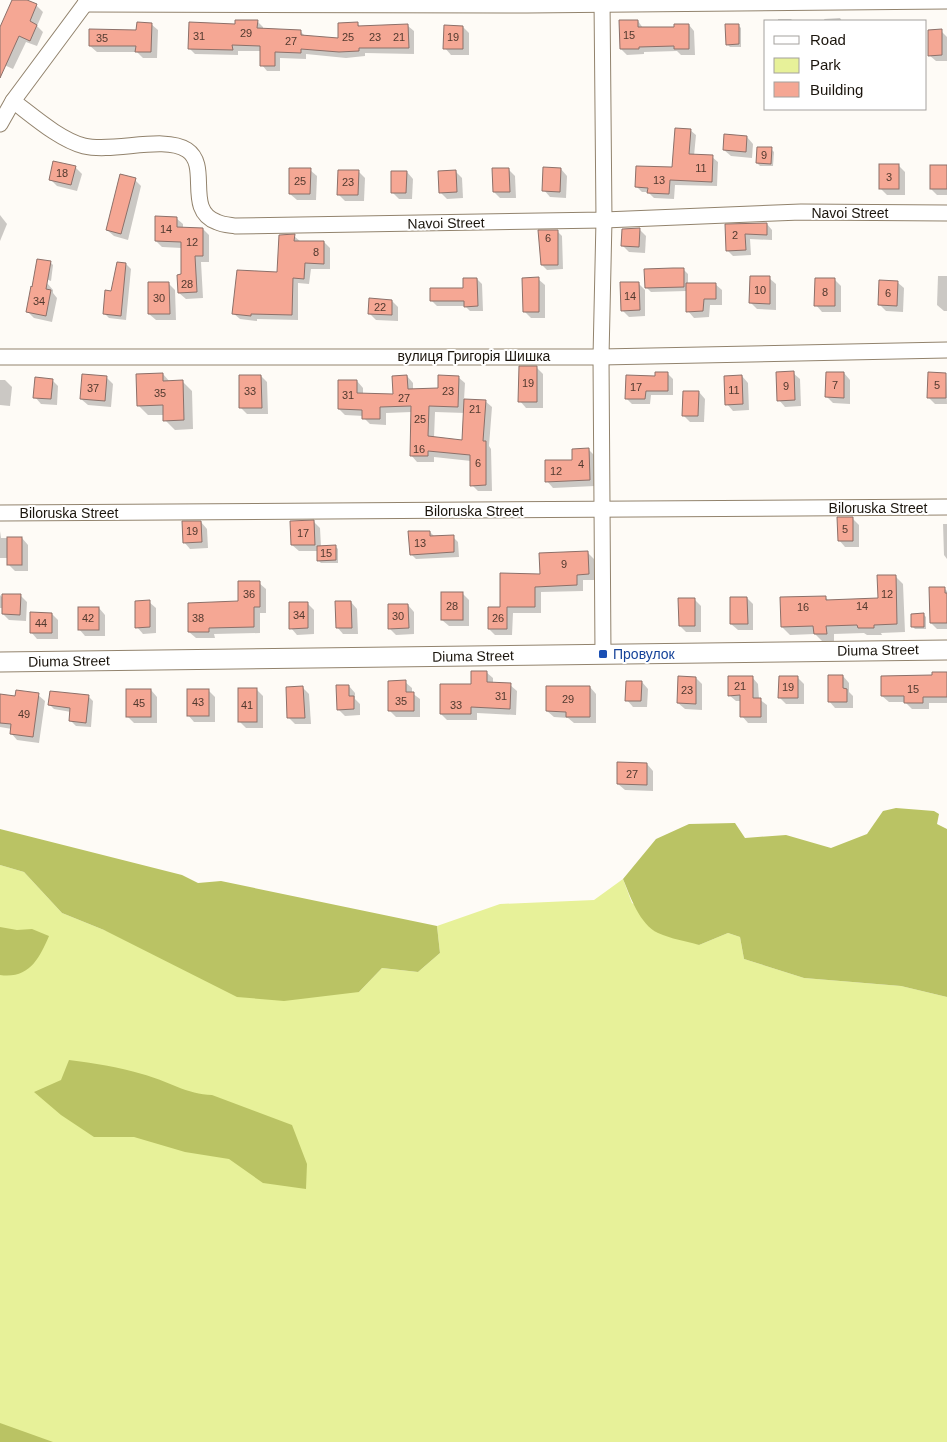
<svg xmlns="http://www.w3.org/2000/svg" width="947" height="1442" viewBox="0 0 947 1442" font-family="Arial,sans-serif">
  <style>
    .green { fill: #e7f199 }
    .forest { fill: #bac364 }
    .shadow { fill: #0003; fill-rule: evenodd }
    .building { fill: #f5a794; stroke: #8c7069 }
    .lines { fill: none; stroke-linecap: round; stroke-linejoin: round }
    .minor-casing { stroke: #92836d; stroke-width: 17 }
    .tertiary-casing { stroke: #92836d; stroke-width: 21 }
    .minor { stroke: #fff; stroke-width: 15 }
    .tertiary { stroke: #fff; stroke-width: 19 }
    .transit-dot { fill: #1a4fb4; stroke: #fff; stroke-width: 2 }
    .labels { text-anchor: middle; stroke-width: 4; stroke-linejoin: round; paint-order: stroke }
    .number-label { font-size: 11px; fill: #523a2f }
    .street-label { font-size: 14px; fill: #1b150d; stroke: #fff }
    .transit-label { font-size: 14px; fill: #164399; stroke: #fff; text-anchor: start }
  </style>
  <rect width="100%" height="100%" fill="#fefbf6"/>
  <polygon class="green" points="0,865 24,872 62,913 104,930 359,992 382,968 418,972 440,953 437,926 500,904 594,900 623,879 632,903 699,945 728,933 740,937 744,959 804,978 901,986 947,997 947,1442 0,1442"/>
  <g class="forest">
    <path d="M 896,808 L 934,811 L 939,814 L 937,824 L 947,829 L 947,997 L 901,986 L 804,978 L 744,959 L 740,937 L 728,933 L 699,945 C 686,941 671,939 658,933 C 640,925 630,896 623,879 L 656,839 L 689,824 L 735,823 L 745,838 L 786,835 L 831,848 L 867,834 L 883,811 Z"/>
    <polygon points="0,829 182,875 198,883 221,881 437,926 440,953 418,972 382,968 359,992 284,1001 237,997 104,930 62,913 24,872 0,865"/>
    <path d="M 0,927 L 17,930 L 32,929 L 49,936 C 39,959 29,979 0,975 Z"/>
    <path d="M 69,1060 C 94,1063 118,1067 142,1074 C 166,1080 188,1095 212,1095 L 292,1125 L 307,1164 L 306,1189 L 263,1183 L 229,1159 L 185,1152 L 134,1137 L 94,1137 L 61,1115 L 34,1092 L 61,1080 Z"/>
    <polygon points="0,1423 53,1442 0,1442"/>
  </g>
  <g class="shadow">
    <polygon points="14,0 24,0 36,5 43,12 37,26 43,32 37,46 26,42 13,69 0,63 0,32"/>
    <polygon points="840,18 842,21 825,21 824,19"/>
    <polygon points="778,19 791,19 793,21 778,21"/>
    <polygon points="257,21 263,27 263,30 301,32 306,37 340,39 358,24 361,28 408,26 414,31 414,54 365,53 365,56 346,58 306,54 306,59 280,58 280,71 267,71 262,65 261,51 238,51 238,55 195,54 189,48 237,25"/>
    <polygon points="638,21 643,28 675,28 689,25 694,31 695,55 681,55 677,51 644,52 644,54 627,55 621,49"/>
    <polygon points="151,24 158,30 157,58 143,58 137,52 97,52 90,46 137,31"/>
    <polygon points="738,25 741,28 741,47 730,47 727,44"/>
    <polygon points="463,27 469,33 469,55 451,55 445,48"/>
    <polygon points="941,31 947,37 947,61 936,61 929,55"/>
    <polygon points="690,130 696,135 694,156 712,157 718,162 717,186 675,185 674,199 654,198 648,192 642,192 637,187 673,169"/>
    <polygon points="725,136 747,137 753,144 752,158 731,156 724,150"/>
    <polygon points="771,149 774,152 773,166 760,166 757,163"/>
    <polygon points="898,165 905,172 905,195 887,195 881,189"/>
    <polygon points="947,166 947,195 937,195 931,189"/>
    <polygon points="75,167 82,174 77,191 57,186 50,179"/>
    <polygon points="561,169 567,176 566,198 550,197 544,190"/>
    <polygon points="310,170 317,176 316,200 297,200 290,194"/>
    <polygon points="509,170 515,176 516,198 500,198 494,192"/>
    <polygon points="358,171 365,178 364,201 345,201 338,194"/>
    <polygon points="407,172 413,179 412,199 399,199 392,192"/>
    <polygon points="456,172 462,178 463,198 447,199 440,192"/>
    <polygon points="135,180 141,186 128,240 114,236 107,230"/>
    <polygon points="0,215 7,224 0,241"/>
    <polygon points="176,218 183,224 183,229 203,229 209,235 209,262 201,262 203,298 186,299 179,293 182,276 182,248 162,247 156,241"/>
    <polygon points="767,224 772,230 772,240 750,239 751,255 733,256 727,250 726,226"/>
    <polygon points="639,229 646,236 645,253 629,252 623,246"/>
    <polygon points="557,231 562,236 563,269 547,270 542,265"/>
    <polygon points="294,236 301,242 324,242 330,248 330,269 311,269 309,284 298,283 298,320 257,319 257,321 240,319 233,313 278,273"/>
    <polygon points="50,262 53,265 51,281 39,276"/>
    <polygon points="126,264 131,269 126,320 109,318 104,313 112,292"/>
    <polygon points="683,269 688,274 688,284 715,284 722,290 722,305 710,305 709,317 694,318 688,311 687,291 651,292 646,287"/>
    <polygon points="938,276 947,276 947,311 944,311 937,305"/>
    <polygon points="769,278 776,284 776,310 757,309 751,303"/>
    <polygon points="477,279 482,284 483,311 470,311 465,306 437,306 432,301 464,289"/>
    <polygon points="538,279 545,285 545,318 531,318 524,311"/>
    <polygon points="835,280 841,286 841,312 822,312 816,305"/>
    <polygon points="897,282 904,288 903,312 886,311 880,305"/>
    <polygon points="47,283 53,290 53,293 57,298 52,322 34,318 27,311"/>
    <polygon points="638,283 645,290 645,316 629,317 622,310"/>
    <polygon points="169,284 175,290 176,320 156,320 149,314"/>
    <polygon points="392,301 398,307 398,321 376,320 370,314"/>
    <polygon points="537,368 543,374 543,408 526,408 520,401"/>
    <polygon points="667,373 673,379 673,395 651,395 650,404 632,404 626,398 656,377"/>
    <polygon points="793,373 800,379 801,406 785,407 779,400"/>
    <polygon points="844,373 850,380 850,404 833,403 827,397"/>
    <polygon points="163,374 170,382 182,381 192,391 193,429 175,430 165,420 164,415 148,415 138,405"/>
    <polygon points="946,374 947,404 935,404 929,398"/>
    <polygon points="261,376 267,382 268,414 247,414 240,407"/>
    <path d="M 407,376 L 413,383 L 413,390 L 439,389 L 458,377 L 465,383 L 464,400 L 485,401 L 492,407 L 489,446 L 491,449 L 492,491 L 478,491 L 472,485 L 471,461 L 434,457 L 434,462 L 417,462 L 411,455 L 412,412 L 386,413 L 386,425 L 370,424 L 364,418 L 364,416 L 345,415 L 339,409 L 357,381 L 363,388 L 363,394 L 394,395 ZM 435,412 L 465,413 L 463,441 L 434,438 Z"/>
    <polygon points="742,376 748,383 749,410 733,411 727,404"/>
    <polygon points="106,377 113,384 111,407 88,405 81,399"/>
    <polygon points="0,380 5,380 12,387 10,406 0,405"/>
    <polygon points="52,380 58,386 57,405 41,404 35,397"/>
    <polygon points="699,392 705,399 704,422 690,422 683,415"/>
    <polygon points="589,450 595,456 595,486 553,488 547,481"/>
    <polygon points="852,518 859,525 859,547 845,547 839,540"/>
    <polygon points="201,522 207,529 208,548 190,549 184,542"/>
    <polygon points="314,522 320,528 321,547 335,546 338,549 338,563 321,563 318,560 318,551 299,551 292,545"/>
    <polygon points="943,524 947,524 947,559 944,555"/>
    <polygon points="0,531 1,538 22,538 28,545 28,571 15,571 8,564 8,558 0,558"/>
    <polygon points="430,532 435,537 453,537 458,542 459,557 416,559 411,554"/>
    <polygon points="588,553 594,559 595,580 583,580 583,591 541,592 541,613 513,613 512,635 495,635 489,629 501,608 541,575"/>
    <polygon points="895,576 903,584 905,632 881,633 882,635 867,635 864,633 834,634 834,641 823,642 815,634 790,635 782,627 825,597 829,601 879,599"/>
    <polygon points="259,583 266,589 266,613 260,613 260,633 214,634 215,638 196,638 189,632 239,603"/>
    <polygon points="944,588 947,591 947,629 937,629 931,623"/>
    <polygon points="462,593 469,600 469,626 449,626 442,620"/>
    <polygon points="0,595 3,598 20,595 27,602 26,621 9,620 3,614 3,608 0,608"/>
    <polygon points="747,598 753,604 753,630 738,630 731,624"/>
    <polygon points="694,599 701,606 701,632 686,632 680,626"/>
    <polygon points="149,602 156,608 156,633 143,634 137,627"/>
    <polygon points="351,602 357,609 358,634 343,634 337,627"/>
    <polygon points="307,603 314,610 314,634 297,635 291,628"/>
    <polygon points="408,605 414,612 414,634 396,635 389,628"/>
    <polygon points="99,608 105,615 105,636 85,636 79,629"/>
    <polygon points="52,614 58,620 58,639 37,639 31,632"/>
    <polygon points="923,614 926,617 926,629 915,629 912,626"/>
    <polygon points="486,672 493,678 493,684 510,685 517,691 516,715 477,713 477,720 447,720 441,714"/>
    <polygon points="947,673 947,703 929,703 929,709 912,709 905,702 889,702 882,696 933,676"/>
    <polygon points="843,676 849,683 849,692 853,696 853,708 835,708 829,701"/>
    <polygon points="752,677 758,684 759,699 767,705 767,723 748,723 742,716 741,701 736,701 729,695"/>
    <polygon points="696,678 702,684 702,710 685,709 678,703"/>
    <polygon points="798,678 804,684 804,704 786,704 780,698"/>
    <polygon points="405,682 412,688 412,693 420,699 420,717 396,717 390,711"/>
    <polygon points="642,682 648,689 647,707 633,707 627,700"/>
    <polygon points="349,686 355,693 355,699 360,704 360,715 345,716 338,709"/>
    <polygon points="590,687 596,694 596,723 574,723 568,718 554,717 547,711"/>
    <polygon points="303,688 309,694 311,724 295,724 289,718"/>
    <polygon points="256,689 263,696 263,728 246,728 239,721"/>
    <polygon points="151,690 157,697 157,723 134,723 127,716"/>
    <polygon points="208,690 215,697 215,722 194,722 188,715"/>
    <polygon points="0,695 16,698 38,695 45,701 39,743 17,740 11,733 12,729 0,727"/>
    <polygon points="88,696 93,701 91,727 76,726 71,721 71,712 54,709 49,704"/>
    <polygon points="647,764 653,771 653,791 625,790 618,784"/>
  </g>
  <g class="building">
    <polygon points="12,0 27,0 37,4 30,21 37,25 30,41 19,36 0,78 0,27"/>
    <polygon points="235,20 258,20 257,28 301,30 301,35 338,38 338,23 358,22 358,26 408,24 409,48 359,48 359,51 339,52 301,49 301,53 275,52 275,66 260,66 260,46 232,45 233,50 188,49 189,22 235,24"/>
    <polygon points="619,20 638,20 638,27 674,27 674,24 689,24 689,49 674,49 674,46 639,47 639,49 620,49"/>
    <polygon points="137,22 152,23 151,52 135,52 136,46 89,46 89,29 136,30"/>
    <polygon points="725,24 739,24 739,44 726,45"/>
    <polygon points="444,25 463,26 463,49 443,49"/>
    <polygon points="942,29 942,55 928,56 928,30"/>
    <polygon points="675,128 691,129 689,154 713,155 712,182 670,180 669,194 647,193 648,188 635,187 636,166 672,167"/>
    <polygon points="724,134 747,136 746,152 723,150"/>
    <polygon points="757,147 772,147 771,164 756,163"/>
    <polygon points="53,161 76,166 71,185 49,180"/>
    <rect x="879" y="164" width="20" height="25"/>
    <rect x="930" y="165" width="17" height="24"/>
    <polygon points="543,167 561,168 560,192 542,191"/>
    <polygon points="289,168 311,168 310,194 289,194"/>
    <polygon points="492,168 509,168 510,192 493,192"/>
    <polygon points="338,170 359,170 358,195 337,195"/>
    <polygon points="456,170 457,192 439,193 438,171"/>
    <polygon points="391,171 407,171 406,193 391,193"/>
    <polygon points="120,174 136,178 121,234 106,230"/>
    <polygon points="155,216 177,217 177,227 203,228 203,256 195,256 197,292 178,293 177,275 181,274 181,242 155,241"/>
    <polygon points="767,223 767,235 745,234 746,250 726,251 725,224"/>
    <polygon points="640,228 639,247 621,246 622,229"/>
    <polygon points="538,230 558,230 558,265 541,265"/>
    <polygon points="295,234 294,241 324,241 324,264 305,263 304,279 293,278 292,315 251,314 251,316 232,314 237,270 277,272 279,235"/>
    <polygon points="37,259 51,261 46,289 51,290 46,316 26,312 31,286 32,287"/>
    <polygon points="117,262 126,263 121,316 103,314 105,290 111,291"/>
    <polygon points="673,268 684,268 684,287 645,288 644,269"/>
    <polygon points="750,276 770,276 770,304 749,303"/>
    <polygon points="539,277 539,312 523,312 522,278"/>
    <polygon points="463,278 477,278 478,306 464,307 464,301 430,301 430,288 463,288"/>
    <polygon points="815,278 835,278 835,306 814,306"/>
    <polygon points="879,280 898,281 897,306 878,305"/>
    <polygon points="148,282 169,282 170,314 148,314"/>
    <polygon points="620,282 639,282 640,310 621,311"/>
    <polygon points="686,283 716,283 716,299 704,299 703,311 686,312"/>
    <polygon points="369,298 392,300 392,315 368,314"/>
    <polygon points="519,366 537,366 537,402 518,402"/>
    <polygon points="794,371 795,400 777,401 776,372"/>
    <polygon points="655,372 668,372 668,391 646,391 645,399 625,399 626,375 655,376"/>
    <polygon points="826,372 844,372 844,398 825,397"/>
    <polygon points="928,372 946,373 946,398 927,398"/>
    <polygon points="163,373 163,381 183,380 184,420 163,421 163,405 137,406 136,374"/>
    <polygon points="82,374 107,376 105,401 80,399"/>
    <polygon points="239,375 261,375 262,408 239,408"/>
    <polygon points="407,375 408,389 438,388 438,375 459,376 458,407 429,406 428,436 462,440 464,399 486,400 483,441 486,441 486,485 470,486 470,455 428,451 428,456 410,456 411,406 380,407 380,419 362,419 362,410 338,409 338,380 357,380 357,393 393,394 392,376"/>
    <polygon points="742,375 743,404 725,405 724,376"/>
    <polygon points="35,377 53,379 51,399 33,398"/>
    <polygon points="683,391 699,391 698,416 682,416"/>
    <polygon points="589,448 590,480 545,482 545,460 572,460 572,449"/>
    <polygon points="837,517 853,517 853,541 838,541"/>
    <polygon points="314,520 315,545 291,545 290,521"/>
    <polygon points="182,521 201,521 202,542 183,543"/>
    <polygon points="408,531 430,531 430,536 454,535 454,552 410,555"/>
    <rect x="7" y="537" width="15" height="28"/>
    <polygon points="336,545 336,560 317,561 317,546"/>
    <polygon points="588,551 589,574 577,575 577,585 535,587 535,607 507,607 507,629 488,629 488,607 500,607 500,573 540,574 539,553"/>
    <polygon points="877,575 896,575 897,624 874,625 874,628 858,628 857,625 826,626 827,634 814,634 813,626 781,627 780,597 826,596 826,600 878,598"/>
    <polygon points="238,581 260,581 260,607 254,607 254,627 209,628 209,632 188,632 188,603 238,601"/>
    <polygon points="929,587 945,587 945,593 947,593 947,623 930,623"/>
    <rect x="441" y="592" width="22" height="28"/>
    <polygon points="2,594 21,594 20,615 2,614"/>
    <polygon points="730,597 747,597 748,624 730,624"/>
    <polygon points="678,598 695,598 695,626 679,626"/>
    <polygon points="150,600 150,627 135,628 135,601"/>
    <polygon points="335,601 351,601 352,628 336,628"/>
    <polygon points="289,602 308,602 308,628 289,629"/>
    <polygon points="388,604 408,604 409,628 388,629"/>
    <rect x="78" y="607" width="21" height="23"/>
    <polygon points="30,612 52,613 52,633 30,633"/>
    <polygon points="924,613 924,627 911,627 911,614"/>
    <polygon points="471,671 487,671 487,682 511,683 510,709 471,707 471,714 440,714 440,684 471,684"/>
    <polygon points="932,672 947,672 947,697 923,697 923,703 904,703 904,696 881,696 881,676 932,675"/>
    <polygon points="828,675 843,675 843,688 847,689 847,702 828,702"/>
    <polygon points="678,676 696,677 696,704 677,703"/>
    <polygon points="728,676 753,676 753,698 761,698 761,717 740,717 740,695 728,696"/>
    <polygon points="779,676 798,676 798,698 778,698"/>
    <polygon points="406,680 406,692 414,692 414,711 388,711 388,681"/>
    <polygon points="626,681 642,681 641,701 625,701"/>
    <polygon points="336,685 349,685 349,696 354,696 354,709 337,710"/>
    <polygon points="303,686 305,718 287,718 286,687"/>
    <polygon points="546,686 590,686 590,717 566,717 566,712 546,711"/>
    <rect x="238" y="688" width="19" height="34"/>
    <rect x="126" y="689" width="25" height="28"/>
    <rect x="187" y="689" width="22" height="27"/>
    <polygon points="16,690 39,693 33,737 10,734 11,724 0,723 0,694 15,696"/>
    <polygon points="50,691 89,695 86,723 69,721 70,708 48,705"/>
    <polygon points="617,762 647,763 647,785 617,784"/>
  </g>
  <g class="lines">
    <defs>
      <g id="minor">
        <polyline points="602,0 604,220 601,357 603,654"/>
        <polyline points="85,4 527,5 947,1"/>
        <path d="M 13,101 C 33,116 60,140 84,146 C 114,153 164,135 187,150 C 211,166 184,210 217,222 C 223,225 230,225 236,226 L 604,220 L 801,212 L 947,213"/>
        <polyline points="0,124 13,101 85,4"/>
        <polyline points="0,357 601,357 947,350"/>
        <polyline points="0,513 947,507"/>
      </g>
      <polyline id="tertiary" points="0,662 947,650"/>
    </defs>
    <use href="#minor" class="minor-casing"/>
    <use href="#tertiary" class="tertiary-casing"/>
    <use href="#minor" class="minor"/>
    <use href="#tertiary" class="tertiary"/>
  </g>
  <rect class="transit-dot" x="598" y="649" width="10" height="10" rx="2.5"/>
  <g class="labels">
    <g class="number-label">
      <text x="246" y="37">29</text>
      <text x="629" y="39">15</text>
      <text x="199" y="40">31</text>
      <text x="348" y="41">25</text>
      <text x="375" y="41">23</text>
      <text x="399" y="41">21</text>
      <text x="453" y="41">19</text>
      <text x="102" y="42">35</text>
      <text x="291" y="45">27</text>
      <text x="764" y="159">9</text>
      <text x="701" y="172">11</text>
      <text x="62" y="177">18</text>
      <text x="889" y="181">3</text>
      <text x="659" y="184">13</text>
      <text x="300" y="185">25</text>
      <text x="348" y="186">23</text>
      <text x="166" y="233">14</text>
      <text x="735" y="239">2</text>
      <text x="548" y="242">6</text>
      <text x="192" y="246">12</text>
      <text x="316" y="256">8</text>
      <text x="187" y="288">28</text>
      <text x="760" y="294">10</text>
      <text x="825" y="296">8</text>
      <text x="888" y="297">6</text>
      <text x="630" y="300">14</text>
      <text x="159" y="302">30</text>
      <text x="39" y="305">34</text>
      <text x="380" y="311">22</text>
      <text x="528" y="387">19</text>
      <text x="835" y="389">7</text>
      <text x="937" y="389">5</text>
      <text x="786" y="390">9</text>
      <text x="636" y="391">17</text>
      <text x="93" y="392">37</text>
      <text x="734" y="394">11</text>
      <text x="250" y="395">33</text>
      <text x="448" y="395">23</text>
      <text x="160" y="397">35</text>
      <text x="348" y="399">31</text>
      <text x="404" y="402">27</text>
      <text x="475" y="413">21</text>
      <text x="420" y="423">25</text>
      <text x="419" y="453">16</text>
      <text x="478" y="467">6</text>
      <text x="581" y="468">4</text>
      <text x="556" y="475">12</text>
      <text x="845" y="533">5</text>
      <text x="192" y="535">19</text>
      <text x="303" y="537">17</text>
      <text x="420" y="547">13</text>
      <text x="326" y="557">15</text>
      <text x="564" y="568">9</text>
      <text x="249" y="598">36</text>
      <text x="887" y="598">12</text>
      <text x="452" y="610">28</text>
      <text x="862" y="610">14</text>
      <text x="803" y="611">16</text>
      <text x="299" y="619">34</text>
      <text x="398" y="620">30</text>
      <text x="88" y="622">42</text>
      <text x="198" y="622">38</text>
      <text x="498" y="622">26</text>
      <text x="41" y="627">44</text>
      <text x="740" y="690">21</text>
      <text x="788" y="691">19</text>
      <text x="913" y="693">15</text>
      <text x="687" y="694">23</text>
      <text x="501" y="700">31</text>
      <text x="568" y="703">29</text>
      <text x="401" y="705">35</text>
      <text x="198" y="706">43</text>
      <text x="139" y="707">45</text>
      <text x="247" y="709">41</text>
      <text x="456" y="709">33</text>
      <text x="24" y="718">49</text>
      <text x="632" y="778">27</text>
    </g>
    <g class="street-label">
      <text x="850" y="218">Navoi Street</text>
      <text transform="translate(446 223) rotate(-1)" y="5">Navoi Street</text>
      <text x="474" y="361">вулиця Григорія Шишка</text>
      <text x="878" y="513">Biloruska Street</text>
      <text x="474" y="516">Biloruska Street</text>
      <text x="69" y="518">Biloruska Street</text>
      <text transform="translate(878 650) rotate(-1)" y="5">Diuma Street</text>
      <text transform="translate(473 656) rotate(-1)" y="5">Diuma Street</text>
      <text transform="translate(69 661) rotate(-1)" y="5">Diuma Street</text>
    </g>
    <g class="transit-label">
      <text x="613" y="659">Провулок</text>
    </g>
  </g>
  <rect x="764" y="20" width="162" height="90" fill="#ffffff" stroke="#a4a19e"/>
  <rect x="774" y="36" width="25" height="8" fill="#ffffff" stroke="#a4a19e"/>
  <text x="810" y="45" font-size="15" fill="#1b150d">Road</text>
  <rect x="774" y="58" width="25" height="15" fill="#e7f199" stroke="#a4a19e"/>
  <text x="810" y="70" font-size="15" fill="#1b150d">Park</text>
  <rect x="774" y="82" width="25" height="15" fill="#f5a794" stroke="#a4a19e"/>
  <text x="810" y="95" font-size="15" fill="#1b150d">Building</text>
</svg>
